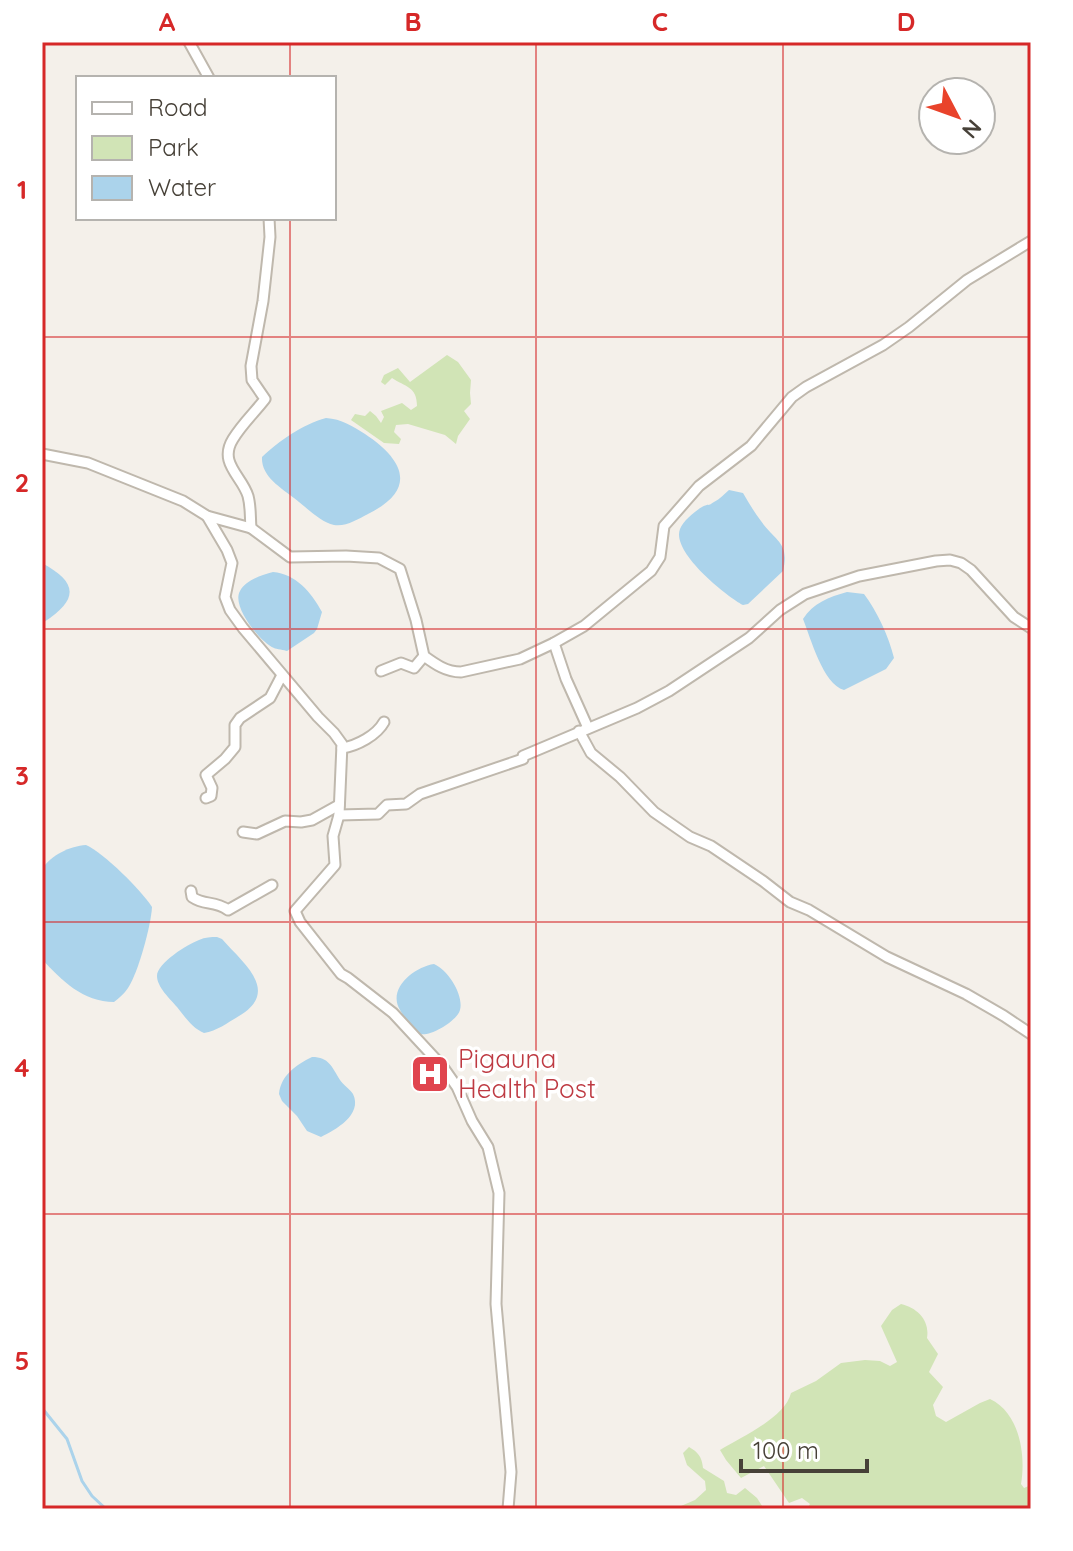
<svg xmlns="http://www.w3.org/2000/svg" width="1073" height="1551" viewBox="0 0 1073 1551" font-family="Quicksand,sans-serif">
  <style>
    .green { fill: #d1e4b6 }
    .water { fill: #abd3eb }
    .lines { fill: none; stroke-linecap: round; stroke-linejoin: round }
    .stream { stroke: #abd3eb; stroke-width: 3 }
    .minor-casing { stroke: #bfb8ad; stroke-width: 13 }
    .minor { stroke: #fff; stroke-width: 9 }
    .grid { fill: none; stroke: #d62828; stroke-width: 2; stroke-opacity: 0.55 }
    .labels { text-anchor: middle; stroke-width: 7; stroke-linejoin: round; paint-order: stroke }
    .health-label { font-size: 26px; fill: #be3a42; stroke: #fff; text-anchor: start }
    .neatline { fill: none; stroke: #d62828; stroke-width: 3 }
    .grid-label { font-size: 26px; text-anchor: middle; font-weight: bold; fill: #d62828 }
  </style>
  <rect width="100%" height="100%" fill="#f4f0ea"/>
  <g class="green">
    <path d="M 447,355 L 458,362 L 471,380 L 470,393 L 471,404 L 464,411 L 470,419 L 458,436 L 456,444 L 445,435 L 408,424 L 396,425 L 394,432 L 401,439 L 399,444 L 384,443 L 351,420 L 355,414 L 365,416 L 370,411 L 376,416 L 381,423 L 384,417 L 381,411 L 402,403 L 411,410 L 417,406 C 417,386 405,387 392,378 L 385,385 L 381,382 L 384,375 L 398,368 L 410,382 Z"/>
    <path d="M 901,1304 C 918,1308 930,1321 927,1338 L 938,1354 L 929,1372 L 943,1387 L 933,1405 L 936,1416 L 946,1422 L 980,1403 L 990,1399 C 1020,1413 1026,1456 1021,1484 L 1024,1488 L 1031,1485 L 1031,1509 L 807,1509 L 810,1504 L 802,1498 L 789,1503 L 764,1466 L 741,1478 L 726,1460 L 720,1450 C 741,1437 785,1418 791,1393 L 816,1381 L 841,1363 L 865,1360 L 880,1361 L 890,1366 L 897,1362 L 881,1326 L 892,1310 Z"/>
    <path d="M 689,1447 C 698,1452 702,1457 703,1468 L 724,1481 L 727,1493 L 736,1495 L 745,1488 L 757,1498 L 764,1509 L 674,1509 L 695,1500 L 706,1490 L 705,1481 L 687,1465 L 683,1453 Z"/>
  </g>
  <g class="water">
    <path d="M 326,418 C 342,419 352,426 365,434 C 404,460 418,489 368,514 C 358,519 346,527 334,525 C 320,522 306,507 294,498 C 280,487 261,476 262,457 C 279,441 303,424 326,418 Z"/>
    <path d="M 729,490 L 743,493 C 749,503 754,512 761,521 C 775,541 790,542 783,571 L 748,604 L 743,605 C 726,596 671,552 680,529 C 683,521 695,511 702,507 C 712,502 705,508 714,502 C 720,499 724,494 729,490 Z"/>
    <path d="M 42,563 C 79,583 78,600 44,622 L 42,622 Z"/>
    <path d="M 273,572 C 296,574 311,592 322,612 L 317,629 L 314,633 L 287,651 C 285,650 276,649 274,648 C 260,642 231,606 240,591 C 246,580 262,575 273,572 Z"/>
    <path d="M 847,592 L 864,594 C 877,611 889,637 894,658 L 886,669 L 844,690 C 823,684 811,639 803,619 C 813,603 829,597 847,592 Z"/>
    <path d="M 86,845 C 104,853 141,890 152,907 C 151,926 138,973 128,988 C 124,994 119,998 114,1002 C 83,1002 61,980 42,959 L 42,869 C 51,855 70,846 86,845 Z"/>
    <path d="M 217,937 L 222,939 C 243,963 281,991 239,1016 C 227,1023 217,1031 204,1033 C 192,1028 185,1017 177,1007 C 170,999 157,987 157,976 C 157,963 188,944 199,940 C 205,937 211,937 217,937 Z"/>
    <path d="M 434,964 C 448,970 464,995 460,1010 C 457,1021 430,1037 420,1034 C 410,1031 405,1018 400,1010 C 387,989 414,967 434,964 Z"/>
    <path d="M 312,1057 C 329,1057 332,1067 340,1080 C 343,1085 350,1089 353,1094 C 363,1115 335,1130 321,1137 L 307,1131 L 297,1116 L 282,1101 L 279,1094 C 281,1075 296,1065 312,1057 Z"/>
  </g>
  <g class="lines">
    <polyline class="stream" points="42,1408 67,1439 82,1481 92,1496 106,1509"/>
    <defs>
      <g id="minor">
        <polyline points="189,42 209,78"/>
        <path d="M 42,454 L 88,463 L 183,501 L 207,516 L 251,528 L 290,557 L 346,556 L 379,558 L 400,569 L 416,620 L 424,656 C 435,664 446,672 461,672 L 520,659 L 554,643"/>
        <polyline points="207,516 227,550 232,563 225,597 230,610 243,628 318,717 334,733 342,744 339,815 333,836 335,865 295,911 300,922 341,974 348,978 393,1013 443,1067 457,1087 472,1121 488,1147 499,1193 496,1304 511,1472 508,1509"/>
        <path d="M 251,528 C 250,517 251,507 248,496 C 242,476 218,463 233,439 C 242,424 255,412 265,399 L 252,380 L 251,366 L 263,301 L 270,237 L 269,218"/>
        <polyline points="381,671 401,663 414,668 424,656"/>
        <polyline points="588,728 566,679 554,643 584,626 651,571 660,557 664,526 699,486 751,446 792,397 806,387 883,345 909,327 967,280 1031,241"/>
        <polyline points="579,731 591,753 620,777 654,812 690,837 711,846 763,881 790,902 809,910 887,957 966,994 1004,1016 1031,1034"/>
        <path d="M 342,748 C 357,746 377,735 384,722"/>
        <polyline points="206,798 211,796 212,788 206,775 225,759 235,747 235,725 240,718 270,698 282,675"/>
        <polyline points="339,815 378,814 387,805 406,804 420,794 523,759 523,756 637,708 669,691 749,638 780,610 805,594 859,576 936,561 950,560 961,563 971,570 1014,617 1031,628"/>
        <polyline points="243,832 257,834 285,821 301,822 312,820 339,805"/>
        <path d="M 191,891 L 192,897 C 205,906 214,900 228,910 L 272,885"/>
      </g>
    </defs>
    <use href="#minor" class="minor-casing"/>
    <use href="#minor" class="minor"/>
  </g>
  <path class="grid" d="M 290,42 L 290,78M 536,42 L 536,1509M 783,42 L 783,1509M 290,218 L 290,1509M 42,337 L 1031,337M 42,629 L 1031,629M 42,922 L 1031,922M 42,1214 L 1031,1214"/>
  <defs>
    <symbol id="hospital-square" viewBox="-11 -11 22 22"><rect x="-9" y="-9" width="18" height="18" rx="4" fill="#e0444e" stroke="#fff"/><path d="M-5-5h3v3.5h4V-5h3V5h-3V1.5h-4V5h-3Z" fill="#fff"/></symbol>
  </defs>
  <g fill-rule="evenodd">
    <use href="#hospital-square" x="408" y="1052" width="44" height="44"/>
  </g>
  <g class="labels">
    <g class="health-label">
      <text x="458" y="1068">Pigauna<tspan x="458" dy="30">Health Post</tspan></text>
    </g>
  </g>
  <rect width="1073" height="1551" fill="none" stroke="#ffffff" stroke-width="88"/>
  <rect x="76" y="76" width="260" height="144" fill="#ffffff" stroke="#b5b3af" stroke-width="2"/>
  <rect x="92" y="102" width="40" height="12" fill="#ffffff" stroke="#b5b3af" stroke-width="2"/>
  <text x="148" y="116" font-size="24" fill="#474138">Road</text>
  <rect x="92" y="136" width="40" height="24" fill="#d1e4b6" stroke="#b5b3af" stroke-width="2"/>
  <text x="148" y="156" font-size="24" fill="#474138">Park</text>
  <rect x="92" y="176" width="40" height="24" fill="#abd3eb" stroke="#b5b3af" stroke-width="2"/>
  <text x="148" y="196" font-size="24" fill="#474138">Water</text>
  <g transform="translate(957 116) rotate(131)"><circle r="38" fill="#ffffff" stroke="#b5b3af" stroke-width="2"/>
  <path d="M0-6L14 30L0 20L-14 30Z" fill="#e9432b"/>
  <text y="-12" font-size="22" font-weight="bold" text-anchor="middle" fill="#474138">N</text>
  </g>
  <path d="M741 1459v12h126v-12" fill="none" stroke="#474138" stroke-width="4"/>
  <text x="753" y="1459" font-size="24" fill="#474138" stroke="#ffffff" stroke-width="6" paint-order="stroke">100 m</text>
  <rect x="44" y="44" width="985" height="1463" class="neatline"/>
  <g class="grid-label">
    <text x="167" y="31">A</text>
    <text x="413" y="31">B</text>
    <text x="660" y="31">C</text>
    <text x="906" y="31">D</text>
    <text x="22" y="199">1</text>
    <text x="22" y="492">2</text>
    <text x="22" y="785">3</text>
    <text x="22" y="1077">4</text>
    <text x="22" y="1370">5</text>
  </g>
</svg>
